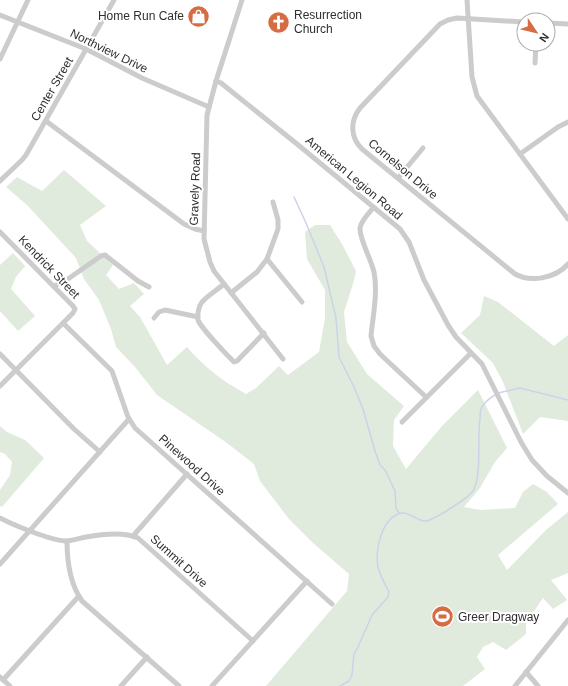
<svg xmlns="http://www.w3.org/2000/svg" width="568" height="686" viewBox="0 0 568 686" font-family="Helvetica,sans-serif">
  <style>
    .green { fill: #e0ebde }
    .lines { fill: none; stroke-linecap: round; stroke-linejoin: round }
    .stream { stroke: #ccd3e9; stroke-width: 1.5 }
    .minor { stroke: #ccc; stroke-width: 5 }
    .labels { text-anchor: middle; stroke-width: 4; stroke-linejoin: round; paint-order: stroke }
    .poi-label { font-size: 12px; fill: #2f2f2f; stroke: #fff; text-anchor: start }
    .street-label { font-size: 12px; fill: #2f2f2f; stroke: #fff }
  </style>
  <rect width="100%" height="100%" fill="#fff"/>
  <g class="green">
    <path d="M 64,170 L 106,206 L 80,225 L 87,241 L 113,265 L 106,275 L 119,289 L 134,283 L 144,294 L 130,306 L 140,317 L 167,365 L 187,347 C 204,367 224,382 246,394 L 256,388 L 279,366 L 288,375 L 319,352 L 325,318 L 325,290 L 307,259 L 305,232 L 315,225 L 330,225 L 342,244 L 356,271 L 353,284 L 344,312 L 347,342 L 367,374 L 404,406 L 394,420 L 393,446 L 406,469 L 442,426 L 478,390 L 507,448 L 495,462 L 480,488 L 464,507 L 481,510 L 515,508 L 523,492 L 533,484 L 547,492 L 558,504 L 498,555 L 507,570 L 546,530 L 568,512 L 568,573 L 551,580 L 567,600 L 553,609 L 543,598 L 526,623 L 526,634 L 506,650 L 493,642 L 483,647 L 477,657 L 485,669 L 463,686 L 266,686 L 347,591 L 349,574 L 313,543 L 289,519 L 260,481 L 254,464 L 227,443 L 157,395 L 135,367 L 116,347 L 111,329 L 99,300 L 84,279 L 76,258 L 27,205 L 6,187 L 17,177 L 42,191 Z"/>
    <polygon points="13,253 25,266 16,277 11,289 35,316 18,331 0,311 0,265"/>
    <polygon points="484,296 498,302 554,346 568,335 568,421 540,417 523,434 503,382 493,363 461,333 480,315"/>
    <polygon points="0,426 7,432 25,440 44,458 2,507 0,506 0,490 10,475 12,462 5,454 0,452"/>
  </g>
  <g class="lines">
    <g class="stream">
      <polyline points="294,197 306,223 324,267 336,318 339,357 354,387 363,409 375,451 380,465 385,470 395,491 396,508 399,513"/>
      <polyline points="498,393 520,388 568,400"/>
      <path d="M 340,686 L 349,681 L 352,675 L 354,654 L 358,647 L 372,615 L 388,597 L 389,592 C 385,584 380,576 378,567 C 375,551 381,521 398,514 C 407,510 416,520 424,521 C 432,522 468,498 473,491 C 482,476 477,438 480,419 C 480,415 480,410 482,407 C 485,401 490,398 495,395"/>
    </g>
    <g class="minor">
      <polyline points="242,0 216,81 207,115 204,239 210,262 214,271 283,359"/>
      <polyline points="467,0 472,77 477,96 568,219"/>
      <polyline points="0,15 86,49 142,78 209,107"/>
      <path d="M 524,22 L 457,18 L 448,20 L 440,24 L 360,108 C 350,121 350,137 362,149 L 515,274 C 531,283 556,278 568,264"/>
      <polyline points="548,23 568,24"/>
      <polyline points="0,59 28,0"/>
      <polyline points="535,63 536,44"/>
      <polyline points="216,81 221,83 297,144 400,229 409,242 424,280 448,325 456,337 482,364 521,442 532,460 547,476 568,493"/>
      <polyline points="46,121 184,224 195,229 204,231"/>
      <polyline points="520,154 558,127 568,122"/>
      <polyline points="398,178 423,148"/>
      <polyline points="0,181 22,160 26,155 114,0"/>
      <path d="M 373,208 C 369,213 361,221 360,228 C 359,238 371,259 374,272 C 378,292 373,315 371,336 L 374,346 L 380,354 L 426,397"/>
      <polyline points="0,232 73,306 75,309 73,313 0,386"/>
      <polyline points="267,259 302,302"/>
      <path d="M 224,284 C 217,290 208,295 202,302 C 199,306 197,314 198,320 C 201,328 227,355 234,362 L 237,361 L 264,333"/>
      <polyline points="54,286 65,281 101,256 105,255 138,281 149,287"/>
      <polyline points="231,293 257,272 267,259 278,229 278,220 273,202"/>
      <polyline points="154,318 159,312 165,310 198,317"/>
      <polyline points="63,323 112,371 128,417 135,428 332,604"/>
      <polyline points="0,354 74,429 100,452"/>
      <polyline points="402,422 471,353"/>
      <path d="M 0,518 C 13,525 50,540 65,541 C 72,541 79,538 86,537 C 102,534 123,531 138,538 L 253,641"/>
      <polyline points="133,536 187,474"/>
      <path d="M 67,541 C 67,561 70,584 82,601 L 179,686"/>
      <polyline points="0,564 129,419"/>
      <polyline points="526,672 538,686"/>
      <polyline points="0,677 10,686"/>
      <polyline points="3,680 79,596"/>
      <polyline points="121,686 147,657"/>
      <polyline points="212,686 307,581"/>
      <polyline points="515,686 568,620"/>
    </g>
  </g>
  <defs>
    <symbol id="shop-disc" viewBox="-11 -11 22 22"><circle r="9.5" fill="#d56c42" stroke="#fff"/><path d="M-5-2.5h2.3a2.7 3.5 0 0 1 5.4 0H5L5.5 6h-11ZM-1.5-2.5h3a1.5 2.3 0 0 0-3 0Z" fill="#fff"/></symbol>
    <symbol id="church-disc" viewBox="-11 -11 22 22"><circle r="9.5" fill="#d56c42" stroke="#fff"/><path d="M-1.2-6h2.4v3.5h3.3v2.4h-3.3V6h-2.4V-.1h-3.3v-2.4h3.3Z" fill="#fff"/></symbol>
    <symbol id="stadium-disc" viewBox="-11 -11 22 22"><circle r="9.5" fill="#d56c42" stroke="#fff"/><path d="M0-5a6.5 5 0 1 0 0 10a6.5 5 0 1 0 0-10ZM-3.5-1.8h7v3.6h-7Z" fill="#fff"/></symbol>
  </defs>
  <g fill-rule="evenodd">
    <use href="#shop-disc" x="186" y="4" width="25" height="25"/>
    <use href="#church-disc" x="266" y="10" width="25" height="25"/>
    <use href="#stadium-disc" x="430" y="604" width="25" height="25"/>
  </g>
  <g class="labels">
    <g class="poi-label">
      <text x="294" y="19">Resurrection<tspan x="294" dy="14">Church</tspan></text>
      <text x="184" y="20" text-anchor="end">Home Run Cafe</text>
      <text x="458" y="621">Greer Dragway</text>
    </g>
    <g class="street-label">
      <text transform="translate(109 51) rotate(26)" y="4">Northview Drive</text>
      <text transform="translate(52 89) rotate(-60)" y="4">Center Street</text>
      <text transform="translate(403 169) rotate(40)" y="4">Cornelson Drive</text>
      <text transform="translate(354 178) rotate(40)" y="4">American Legion Road</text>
      <text transform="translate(195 189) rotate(-88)" y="4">Gravely Road</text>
      <text transform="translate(49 267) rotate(46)" y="4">Kendrick Street</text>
      <text transform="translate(192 465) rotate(42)" y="4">Pinewood Drive</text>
      <text transform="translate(179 561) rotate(42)" y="4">Summit Drive</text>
    </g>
  </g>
  <g transform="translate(536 32) rotate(125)"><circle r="19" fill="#ffffff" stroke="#acacac"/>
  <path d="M0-3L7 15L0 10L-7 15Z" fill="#d56c42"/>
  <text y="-6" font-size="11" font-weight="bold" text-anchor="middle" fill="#2f2f2f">N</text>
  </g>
</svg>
